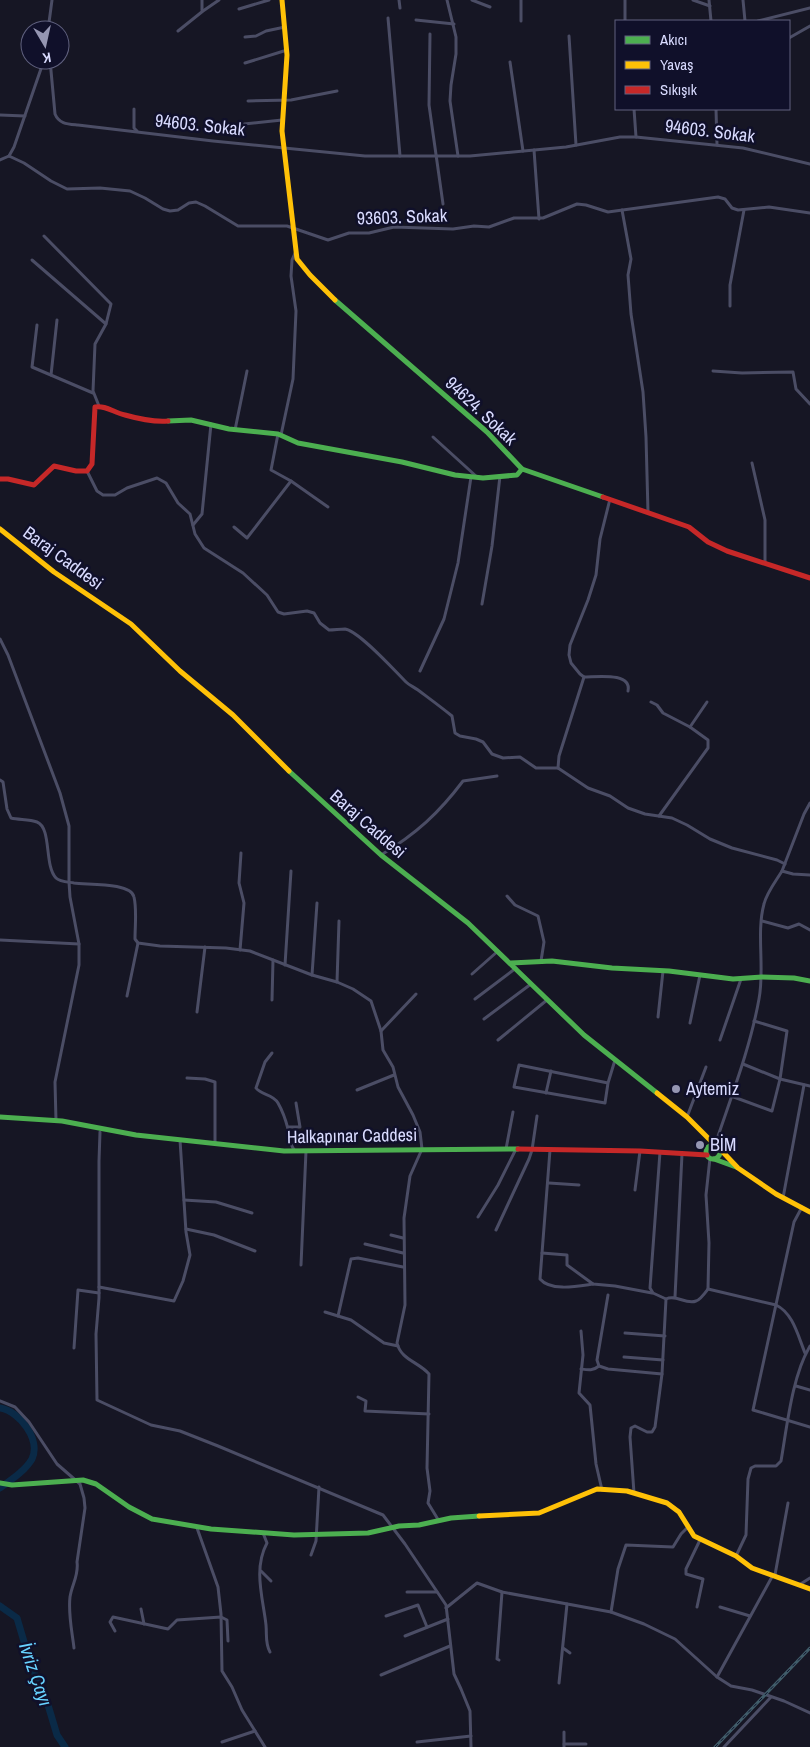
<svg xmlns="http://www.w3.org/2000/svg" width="810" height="1747" viewBox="0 0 810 1747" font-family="'Archivo Narrow',sans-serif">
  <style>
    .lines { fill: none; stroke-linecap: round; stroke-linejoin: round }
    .river { stroke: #0a2a47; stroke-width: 7 }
    .street { stroke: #4b4d65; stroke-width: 3 }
    .fast { stroke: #4caf50; stroke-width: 5 }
    .slow { stroke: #ffc107; stroke-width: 5 }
    .jam { stroke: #c62828; stroke-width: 5 }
    .rail-casing { stroke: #415d6a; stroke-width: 3 }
    .rail { stroke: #10102a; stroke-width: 1; stroke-dasharray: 4; stroke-linecap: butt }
    .poi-dot { fill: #9596b2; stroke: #10102a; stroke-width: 2 }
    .labels { text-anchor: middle; stroke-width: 5; stroke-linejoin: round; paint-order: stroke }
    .street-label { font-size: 18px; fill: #d9dbff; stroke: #10102a }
    .poi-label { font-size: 18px; fill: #d9dbff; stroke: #10102a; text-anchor: start }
    .water-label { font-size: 19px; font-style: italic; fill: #67d2ff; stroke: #10102a }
  </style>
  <rect width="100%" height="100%" fill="#161624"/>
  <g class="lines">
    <g class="river">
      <path d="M 0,1408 C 20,1411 41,1440 32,1459 C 25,1471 11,1480 0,1488"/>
      <polyline points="0,1606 17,1618 30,1662 48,1705 57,1735 65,1747"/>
    </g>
    <g class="street">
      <polyline points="202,0 202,10"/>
      <polyline points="399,0 400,8"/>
      <polyline points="447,0 456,37 456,54 451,85 450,101 458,156"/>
      <polyline points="472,0 490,7"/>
      <polyline points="625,0 625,21"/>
      <polyline points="693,0 710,6"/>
      <polyline points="709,0 711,21"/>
      <polyline points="743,0 745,21"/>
      <polyline points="239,9 269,0"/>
      <polyline points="388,18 400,156"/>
      <polyline points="416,20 454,24"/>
      <polyline points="521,21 521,0"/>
      <polyline points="758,21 810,8"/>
      <polyline points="48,30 52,0"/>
      <polyline points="178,31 203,11 219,0"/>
      <polyline points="430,34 429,105 443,204"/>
      <polyline points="569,36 576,145"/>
      <polyline points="245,37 256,36 266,31 285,27"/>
      <polyline points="789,38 810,26"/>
      <path d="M 50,60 L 55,114 C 59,124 68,124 78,125 L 213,141 L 365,156 L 470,156 L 566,147 L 620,137 L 636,137 L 743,148 L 810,164"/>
      <polyline points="510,62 523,151"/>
      <polyline points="245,63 287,50"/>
      <polyline points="248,101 291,100 337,91"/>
      <polyline points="134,109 134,128 137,131"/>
      <polyline points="634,109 636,137"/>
      <polyline points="716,109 717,145"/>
      <polyline points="0,115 25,116"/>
      <polyline points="244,124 282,120"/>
      <polyline points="534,150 539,219"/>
      <polyline points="9,156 24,163 51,181 67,189 100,188 130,191 145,198 163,209 170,211 178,210 189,203 196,202 205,206 238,226 287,226 328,240 349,233 369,233 394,227 453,229 474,226 489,227 514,218 543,218 577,204 586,205 608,212 718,197 725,199 732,208 738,210 769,207 810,213"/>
      <polyline points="9,156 14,147 44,60"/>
      <polyline points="0,160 9,156"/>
      <polyline points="622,210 631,259 628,275 631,314 643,392 646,437 648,512"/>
      <polyline points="44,236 111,304 106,324"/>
      <polyline points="32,260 106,324 95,344 93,391 99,406"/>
      <polyline points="730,306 730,285 744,210"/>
      <polyline points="37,325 32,367 93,393"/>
      <polyline points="713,371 742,373 793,372 796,389 810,404"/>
      <polyline points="51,375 57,320"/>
      <polyline points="235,430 247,371"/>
      <polyline points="278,434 271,470 291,481 328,507"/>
      <polyline points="281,435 293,379 296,311 291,276 292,260 296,251"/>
      <polyline points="433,437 477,477"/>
      <polyline points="752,463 765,520 765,563"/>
      <path d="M 87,471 L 97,491 L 103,495 L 115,495 L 127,488 L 157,478 L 166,483 L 178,503 L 190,514 L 195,534 L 204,548 L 243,573 L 267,595 L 278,612 L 284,614 L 307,611 L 314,613 L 320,623 L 329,630 C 334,630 340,629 345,629 C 359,631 394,670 406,682 C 409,685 414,687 418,690 C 430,699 441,707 452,716 L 455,733 L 460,736 L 476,739 L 483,742 L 492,754 L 503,758 L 520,757 L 536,768 L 558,768"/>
      <polyline points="610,499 600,539 596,575 588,600 570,645 569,655 571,663 580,674 584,677 559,756 558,768 588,788 610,796 628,808 645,814 672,818 687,825 710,839 732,848 777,860 785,864"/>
      <polyline points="193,525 202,514 211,424"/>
      <polyline points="234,527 247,538 291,481"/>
      <polyline points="482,604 492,546 500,476"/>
      <polyline points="0,639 8,655 60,793 69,826 69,882 70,897 79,944 79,965 55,1082 56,1121"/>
      <polyline points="420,671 444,619 458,563 471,477"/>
      <path d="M 584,677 C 597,677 632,672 628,691"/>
      <polyline points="651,702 657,705 663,713 690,727 708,740 708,748 659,816"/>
      <polyline points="690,727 707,702"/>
      <path d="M 0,780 L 3,782 L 7,809 L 11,818 C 19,820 29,819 37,822 C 52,828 44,866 56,878 C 60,882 69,882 74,883 C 87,885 131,882 134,897 C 137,910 135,925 135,939 L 138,943 L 160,946 L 226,948 L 250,951 L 312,975 L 337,982 L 353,989 L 371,1001 L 381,1031 L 383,1050 L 393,1067 L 398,1087 L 413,1115 L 420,1132 L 422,1149 L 410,1176 L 404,1218 L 405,1305 L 397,1343 C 401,1360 419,1362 429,1374 L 427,1468 L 430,1491 L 428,1503 L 439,1521"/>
      <path d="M 381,855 C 416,834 439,813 463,781 L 497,776"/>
      <polyline points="782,871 804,814 810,803"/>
      <polyline points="507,896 515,905 538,916 544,942 541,961"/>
      <polyline points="762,921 788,928 799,924 810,930"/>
      <polyline points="0,940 79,944"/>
      <polyline points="240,950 244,903 239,883 241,853"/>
      <polyline points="285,965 291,871"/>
      <polyline points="472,974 498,951"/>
      <polyline points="312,975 317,903"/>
      <polyline points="337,982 339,921"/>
      <polyline points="127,996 138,943"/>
      <polyline points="475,999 516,968"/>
      <polyline points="272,1000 273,960"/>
      <polyline points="197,1012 205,947"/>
      <polyline points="658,1017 663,971"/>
      <polyline points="484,1019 531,984"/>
      <polyline points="690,1023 700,975"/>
      <polyline points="381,1031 416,994"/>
      <polyline points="498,1040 547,1000"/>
      <polyline points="720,1040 741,979"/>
      <path d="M 272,1053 L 265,1062 L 256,1088 C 261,1095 273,1094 278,1103 C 282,1110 286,1121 288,1129 C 290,1137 289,1144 295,1151"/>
      <polyline points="743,1064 780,1079 810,1086"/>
      <polyline points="187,1078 205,1079 215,1082 215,1143"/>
      <polyline points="608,1083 519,1065 514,1087 605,1103 608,1083 615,1060"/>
      <polyline points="357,1090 394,1075"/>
      <polyline points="546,1093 551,1071"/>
      <polyline points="731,1096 772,1111 780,1079 787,1031 754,1021"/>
      <polyline points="687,1117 706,1067"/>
      <polyline points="288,1127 300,1127 296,1103"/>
      <polyline points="100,1132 99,1161 99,1298 96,1334 97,1400 151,1425 180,1431 218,1446 383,1515 405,1544 446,1605 454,1674 461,1689 470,1711 471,1747"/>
      <path d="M 715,1145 C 731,1097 750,1049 759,999 C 765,969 756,933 764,904 C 767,892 776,881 782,871 L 793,874 L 810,875"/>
      <polyline points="506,1149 513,1112"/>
      <path d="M 550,1150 L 540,1279 C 551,1292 579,1286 593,1284"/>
      <polyline points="660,1152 650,1288 653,1293 666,1299"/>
      <polyline points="549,1183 579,1185"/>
      <polyline points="635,1190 640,1151"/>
      <polyline points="783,1198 804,1085"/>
      <polyline points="184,1200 216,1202 252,1213"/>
      <polyline points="802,1207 794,1222 753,1410 810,1427"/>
      <polyline points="478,1217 498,1185 516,1149"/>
      <polyline points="186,1229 214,1235 255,1251"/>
      <polyline points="496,1230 529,1159 532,1150 537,1116"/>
      <polyline points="391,1235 403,1238"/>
      <polyline points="365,1244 403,1253"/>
      <polyline points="542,1253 567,1255 567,1265 593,1284 615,1286 652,1293"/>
      <polyline points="301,1265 306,1151"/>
      <polyline points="99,1287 174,1301 183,1281 190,1255 186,1232 180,1140"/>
      <path d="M 708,1289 L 776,1305 C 793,1313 798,1336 805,1353"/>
      <polyline points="608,1295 597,1360 599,1366 608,1369 662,1374"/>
      <polyline points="675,1297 682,1154"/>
      <polyline points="325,1312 351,1320 384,1343 398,1346"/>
      <polyline points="338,1316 351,1259 358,1258 403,1267"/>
      <polyline points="581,1331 583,1355 579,1393 590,1405 596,1464 602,1490"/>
      <polyline points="625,1333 665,1336"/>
      <polyline points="74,1348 78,1290 99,1293"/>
      <polyline points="624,1357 663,1360"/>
      <path d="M 581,1369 C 588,1370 593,1371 599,1366"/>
      <polyline points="796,1386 810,1390"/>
      <polyline points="358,1397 366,1401 365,1411 429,1414"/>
      <path d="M 0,1401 L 15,1407 L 29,1422 L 57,1464 L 80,1484 L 84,1498 L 85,1508 L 77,1562 C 79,1575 72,1584 70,1597 C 68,1614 72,1631 74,1648"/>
      <path d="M 634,1493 L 630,1437 L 631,1428 L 635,1426 L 647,1432 L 652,1432 L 655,1427 L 662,1374 L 666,1299 C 676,1294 686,1305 696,1301 C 700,1300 705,1293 708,1289 L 709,1243 L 706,1195 L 710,1158"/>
      <polyline points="197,1528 218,1587 221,1614 222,1671 232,1687 242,1710 265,1747"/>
      <path d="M 263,1533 L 267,1543 C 253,1569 263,1598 266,1625 C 267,1636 265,1643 270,1652"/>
      <polyline points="311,1555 316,1541 319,1487"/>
      <path d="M 736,1556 L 746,1535 L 748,1479 L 751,1468 L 755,1466 L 776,1466 L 781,1461 C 787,1427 792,1376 810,1346"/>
      <polyline points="261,1571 271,1581"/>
      <polyline points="775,1575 788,1503"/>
      <polyline points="799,1585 810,1578"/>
      <polyline points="407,1592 437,1592"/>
      <polyline points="697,1607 703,1579 686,1574 686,1569 700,1540"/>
      <polyline points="720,1607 750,1616"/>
      <polyline points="446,1608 477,1583 502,1592 611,1612 644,1624 675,1639 717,1677 731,1686 752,1690 784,1701 810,1713"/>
      <polyline points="141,1609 144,1624"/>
      <polyline points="611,1612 618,1569 626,1545 673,1547 681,1534 688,1527"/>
      <polyline points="386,1616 418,1605 427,1627"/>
      <polyline points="115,1631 110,1622 113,1617 168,1629 177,1620 221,1617 227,1620 228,1641"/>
      <polyline points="405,1636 448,1619"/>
      <polyline points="563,1648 570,1653"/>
      <polyline points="499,1660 497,1659 502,1592"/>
      <polyline points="381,1675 450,1646"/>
      <polyline points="717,1677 773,1575"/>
      <polyline points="559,1683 567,1604"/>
      <polyline points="564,1732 564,1747"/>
      <polyline points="222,1742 255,1731"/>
      <polyline points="417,1742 471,1736"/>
      <polyline points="564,1744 586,1744"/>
      <polyline points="724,1747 771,1697"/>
    </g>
    <g class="fast">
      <polyline points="335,300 487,432 522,469 603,497"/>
      <polyline points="168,421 191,420 229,429 278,434 298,443 402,462 455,475 483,478 517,475 522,469"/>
      <polyline points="289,771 381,855 468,923 584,1035 657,1093"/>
      <polyline points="511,963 552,961 612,968 669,971 733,979 762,977 794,978 810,981"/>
      <polyline points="0,1117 62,1121 136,1135 284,1151 518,1149"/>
      <circle cx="713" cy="1152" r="7"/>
      <polyline points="714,1159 736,1167"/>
      <polyline points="0,1483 12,1485 83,1480 96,1484 129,1507 152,1519 211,1529 294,1535 368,1533 399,1526 419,1525 451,1518 479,1516"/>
    </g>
    <g class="slow">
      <polyline points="282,0 287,55 282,131 297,259 310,275 335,300"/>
      <polyline points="0,529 54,572 131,624 180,671 233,715 289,771"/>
      <polyline points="657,1093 687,1117 715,1145"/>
      <polyline points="719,1148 738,1168 776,1194 810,1212"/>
      <polyline points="479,1516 539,1513 597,1489 627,1491 667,1503 679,1512 694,1536 736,1556 752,1568 810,1589"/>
    </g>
    <g class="jam">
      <path d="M 0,479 L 8,479 L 34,485 L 54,466 L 76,471 L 87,471 L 92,464 L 95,407 C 106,405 114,413 125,415 C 139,419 154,422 168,421"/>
      <polyline points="603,497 689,527 708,542 727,551 810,578"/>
      <polyline points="518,1149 640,1151 707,1155"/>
    </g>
    <defs>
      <polyline id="rail" points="715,1747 810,1648"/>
    </defs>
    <use href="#rail" class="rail-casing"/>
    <use href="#rail" class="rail"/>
  </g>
  <g class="poi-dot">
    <circle cx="676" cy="1089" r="5"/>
    <circle cx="700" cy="1145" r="5"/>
  </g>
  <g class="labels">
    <g class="street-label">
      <text transform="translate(200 125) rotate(6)" y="6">94603. Sokak</text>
      <text transform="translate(710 131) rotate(7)" y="6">94603. Sokak</text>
      <text transform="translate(402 217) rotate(-2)" y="6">93603. Sokak</text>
      <text transform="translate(481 411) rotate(43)" y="6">94624. Sokak</text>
      <text transform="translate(63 558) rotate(36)" y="6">Baraj Caddesi</text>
      <text transform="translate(368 824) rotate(41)" y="6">Baraj Caddesi</text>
      <text transform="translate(352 1136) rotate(-1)" y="6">Halkapınar Caddesi</text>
    </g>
    <g class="poi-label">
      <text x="686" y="1095">Aytemiz</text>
      <text x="710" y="1151">BİM</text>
    </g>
    <g class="water-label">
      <text transform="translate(36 1674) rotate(71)" y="7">İvriz Çayı</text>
    </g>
  </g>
  <rect x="615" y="20" width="175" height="90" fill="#10102a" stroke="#60617f"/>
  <rect x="625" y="36" width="25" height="8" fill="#4caf50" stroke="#60617f"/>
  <text x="660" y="45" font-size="15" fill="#d9dbff">Akıcı</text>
  <rect x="625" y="61" width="25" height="8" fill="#ffc107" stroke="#60617f"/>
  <text x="660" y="70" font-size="15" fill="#d9dbff">Yavaş</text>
  <rect x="625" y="86" width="25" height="8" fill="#c62828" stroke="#60617f"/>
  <text x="660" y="95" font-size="15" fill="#d9dbff">Sıkışık</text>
  <g transform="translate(45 45) rotate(171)"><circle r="24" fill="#10102a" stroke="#60617f"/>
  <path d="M0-4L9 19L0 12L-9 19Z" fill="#9596b2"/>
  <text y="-8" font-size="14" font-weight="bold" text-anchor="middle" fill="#d9dbff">K</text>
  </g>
</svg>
